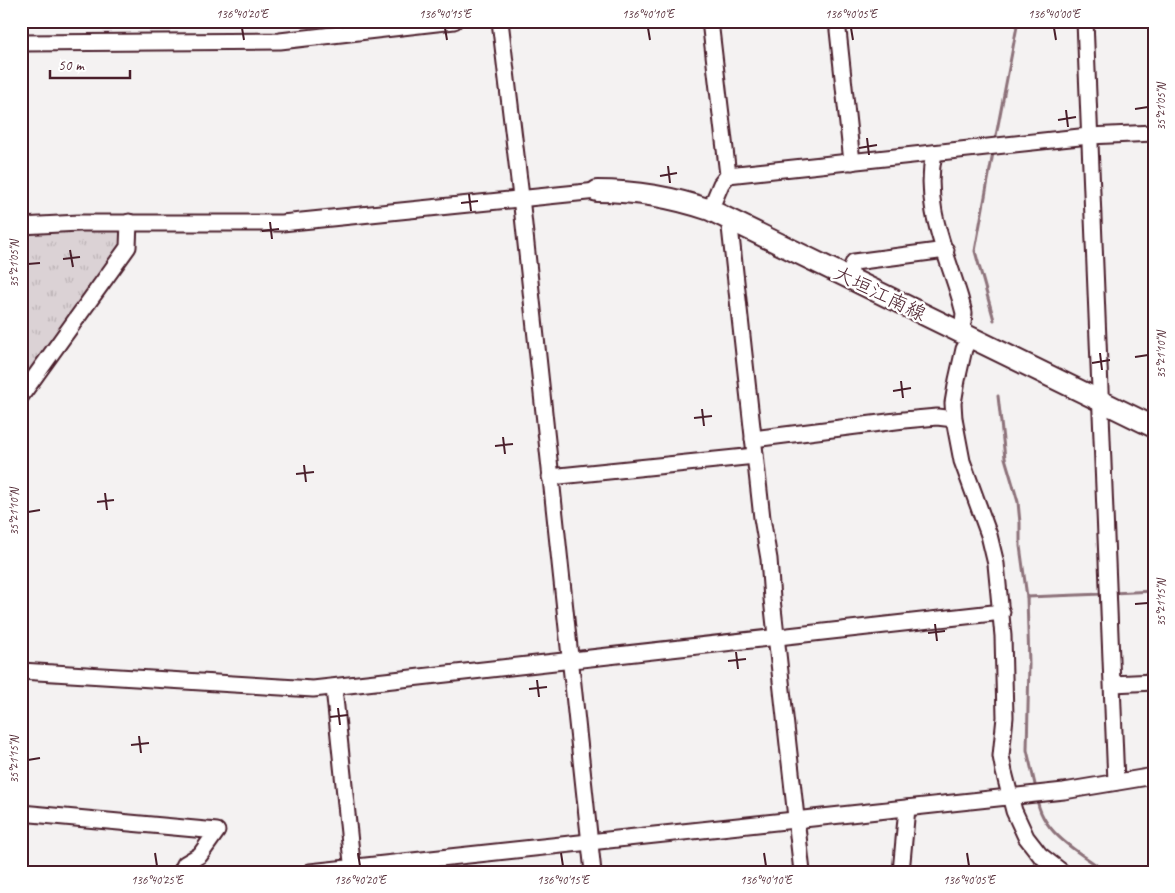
<svg xmlns="http://www.w3.org/2000/svg" width="1175" height="893" viewBox="0 0 1175 893" font-family="Caveat,'Klee One',sans-serif">
  <style>
    .park { fill: url(#park-tufts); stroke: #927880 }
    .lines { fill: none; stroke-linecap: round; stroke-linejoin: round }
    .stream { stroke: #8d727a; stroke-width: 3 }
    .minor-casing { stroke: #4a1f2b; stroke-width: 19 }
    .major-casing { stroke: #4a1f2b; stroke-width: 24 }
    .minor { stroke: #fff; stroke-width: 15 }
    .major { stroke: #fff; stroke-width: 20 }
    .ticks { fill: none; stroke: #4a1f2b; stroke-width: 2 }
    .labels { text-anchor: middle; stroke-width: 4.5; stroke-linejoin: round; paint-order: stroke }
    .street-label { font-size: 20px; fill: #4a1f2b; stroke: #fff }
    .neatline { fill: none; stroke: #4a1f2b; stroke-width: 2 }
    .ticks-label { font-size: 12px; text-anchor: middle; fill: #4a1f2b }
  </style>
  <defs>
    <pattern id="park-tufts" width="24" height="20" patternUnits="userSpaceOnUse" patternTransform="scale(1.25)"><rect width="24" height="20" fill="#dbd2d5"/><path d="M3 7l-1-3M5 7V3M7 7l1-3M15 17l-1-3M17 17v-4M19 17l1-3" fill="none" stroke="#bdb4b7"/></pattern>
  </defs>
  <rect width="100%" height="100%" fill="#f4f2f2"/>
  <filter id="ink" filterUnits="userSpaceOnUse"><feTurbulence type="fractalNoise" baseFrequency=".02" numOctaves="2"/><feDisplacementMap in="SourceGraphic" scale="10" xChannelSelector="R" yChannelSelector="G"/><feConvolveMatrix kernelMatrix="1 2 1 2 8 2 1 2 1" color-interpolation-filters="sRGB"/></filter>
  <g filter="url(#ink)">
    <polygon class="park" points="120,228 124,233 124,245 21,391 21,232"/>
    <g class="lines">
      <g class="stream">
        <polyline points="995,141 1018,21"/>
        <polyline points="993,153 975,251 994,320"/>
        <polyline points="998,396 1005,458 1018,502 1020,523 1020,546 1027,597 1029,664 1027,750 1036,789"/>
        <polyline points="1112,593 1154,591"/>
        <polyline points="1027,597 1103,594"/>
        <path d="M 1037,798 C 1041,833 1081,854 1107,872"/>
      </g>
      <defs>
        <g id="minor">
          <polyline points="500,21 521,197 593,872"/>
          <polyline points="837,21 852,162"/>
          <polyline points="1085,21 1116,782"/>
          <polyline points="21,43 280,41 454,21"/>
          <path d="M 934,153 C 923,206 945,248 960,298 L 964,313 L 962,334"/>
          <polyline points="728,175 1089,136 1154,133"/>
          <polyline points="710,210 721,184 728,175 710,21"/>
          <polyline points="729,218 762,518 769,559 772,599 802,872"/>
          <polyline points="21,226 79,223 282,223 597,191"/>
          <polyline points="847,277 854,262 946,250"/>
          <polyline points="970,338 964,349 957,380 953,403 954,419 962,461 989,535 996,564 1003,636 1005,717 1001,756 1004,772 1014,811 1026,837 1040,855 1062,872"/>
          <polyline points="21,396 128,247 129,222"/>
          <polyline points="753,439 904,420 937,417 954,419"/>
          <polyline points="550,477 755,456"/>
          <polyline points="21,671 313,689 1002,612"/>
          <polyline points="1113,684 1154,682"/>
          <polyline points="334,688 353,872"/>
          <polyline points="21,813 217,831 200,855 185,864 181,872"/>
          <polyline points="310,872 1064,791 1154,776"/>
          <polyline points="901,872 907,808"/>
        </g>
        <path id="major" d="M 597,191 C 637,191 672,197 710,210 L 1154,427"/>
      </defs>
      <use href="#minor" class="minor-casing"/>
      <use href="#major" class="major-casing"/>
      <use href="#minor" class="minor"/>
      <use href="#major" class="major"/>
    </g>
  </g>
  <path class="ticks" d="M 242,28 L 244,40M 445,28 L 447,40M 648,28 L 650,40M 851,28 L 853,40M 1054,28 L 1056,40M 1135,109 L 1148,107M 1066,110 L 1068,127M 1058,120 L 1076,117M 867,138 L 869,155M 859,148 L 877,145M 668,166 L 670,183M 660,176 L 677,173M 469,194 L 471,211M 461,203 L 478,201M 270,222 L 272,239M 262,231 L 279,229M 70,250 L 73,267M 63,259 L 80,257M 28,264 L 40,263M 1100,353 L 1102,370M 1135,357 L 1148,355M 1092,363 L 1110,360M 901,381 L 903,398M 893,391 L 911,388M 702,409 L 704,426M 694,418 L 712,416M 503,437 L 505,454M 495,446 L 513,444M 304,465 L 306,482M 296,474 L 314,472M 105,493 L 107,510M 97,502 L 114,500M 28,512 L 40,510M 1135,604 L 1148,603M 935,624 L 937,641M 928,633 L 945,631M 736,652 L 738,669M 728,661 L 746,659M 537,680 L 539,697M 529,689 L 547,687M 338,708 L 340,725M 330,717 L 348,715M 139,736 L 141,753M 131,745 L 149,743M 28,760 L 40,758M 155,853 L 157,866M 358,853 L 360,866M 561,853 L 563,866M 764,853 L 766,866M 967,853 L 969,866"/>
  <g class="labels">
    <g class="street-label">
      <text transform="translate(880 293) rotate(26)" y="7">大垣江南線</text>
    </g>
  </g>
  <rect width="1175" height="893" fill="none" stroke="#fff" stroke-width="55"/>
  <path d="M50 70v8h80v-8" fill="none" stroke="#4a1f2b" stroke-width="2.5"/>
  <text x="58" y="70" font-size="15" fill="#4a1f2b" stroke="#ffffff" stroke-width="4" paint-order="stroke">50 m</text>
  <rect x="28" y="28" width="1120" height="838" class="neatline"/>
  <g class="ticks-label">
    <text x="242" y="18">136°40'20"E</text>
    <text x="445" y="18">136°40'15"E</text>
    <text x="648" y="18">136°40'10"E</text>
    <text x="851" y="18">136°40'05"E</text>
    <text x="1054" y="18">136°40'00"E</text>
    <text transform="translate(1161 107) rotate(-90)" y="4">35°21'05"N</text>
    <text transform="translate(14 264) rotate(-90)" y="4">35°21'05"N</text>
    <text transform="translate(1161 355) rotate(-90)" y="4">35°21'10"N</text>
    <text transform="translate(14 512) rotate(-90)" y="4">35°21'10"N</text>
    <text transform="translate(1161 603) rotate(-90)" y="4">35°21'15"N</text>
    <text transform="translate(14 760) rotate(-90)" y="4">35°21'15"N</text>
    <text x="157" y="884">136°40'25"E</text>
    <text x="360" y="884">136°40'20"E</text>
    <text x="563" y="884">136°40'15"E</text>
    <text x="766" y="884">136°40'10"E</text>
    <text x="969" y="884">136°40'05"E</text>
  </g>
</svg>
